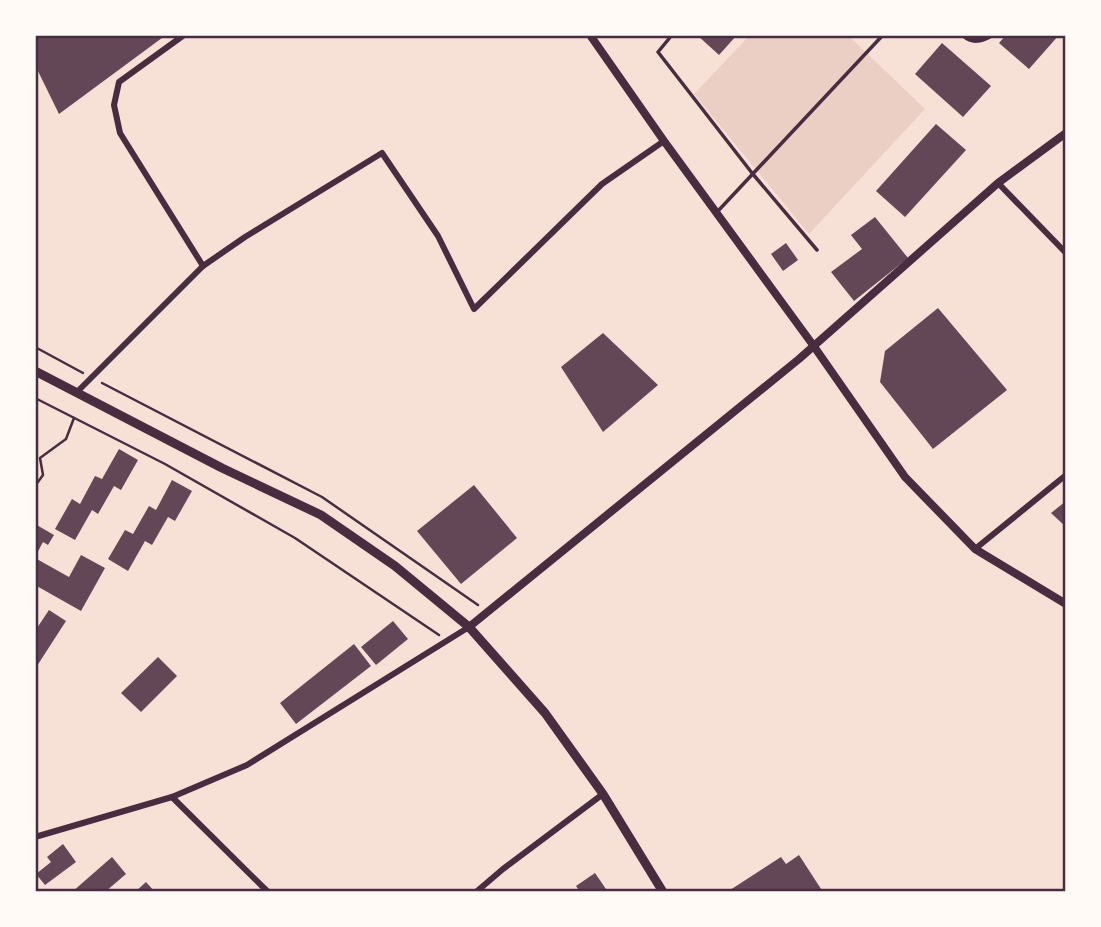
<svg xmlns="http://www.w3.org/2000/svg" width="1101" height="927" viewBox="0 0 1101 927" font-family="'Open Sans',sans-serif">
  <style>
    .green { fill: #ebcfc5 }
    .building { fill: #644757 }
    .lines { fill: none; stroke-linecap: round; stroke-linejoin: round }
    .path { stroke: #4a2c40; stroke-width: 2.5 }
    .service { stroke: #4a2c40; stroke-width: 3.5 }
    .minor { stroke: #4a2c40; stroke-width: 6 }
    .tertiary { stroke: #4a2c40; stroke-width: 8 }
    .secondary { stroke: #4a2c40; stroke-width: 9 }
    .neatline { fill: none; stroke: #4a2c40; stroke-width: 2.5 }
  </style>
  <rect width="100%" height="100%" fill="#f7e1d7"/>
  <polygon class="green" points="750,35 848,35 925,109 809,234 694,94"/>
  <g class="building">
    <polygon points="35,35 166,35 59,114 35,65"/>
    <polygon points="697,35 737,35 719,55"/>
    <polygon points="1006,35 1059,35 1029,69 999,43"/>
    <polygon points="942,43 991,86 963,117 915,74"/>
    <polygon points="936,124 966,150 905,217 876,191"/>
    <polygon points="875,217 908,258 854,301 831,272 862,249 851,235"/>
    <polygon points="786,243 798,260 783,271 771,254"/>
    <polygon points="938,308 1007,390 933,449 880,382 885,351"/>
    <polygon points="603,333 658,385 603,432 561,367"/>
    <polygon points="119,449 138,460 121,490 114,486 98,514 92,510 75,540 55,529 72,499 80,504 95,476 102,479"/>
    <polygon points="172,480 192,491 175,521 168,517 152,545 145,541 128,571 108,559 125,530 133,534 149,506 156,510"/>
    <polygon points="474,485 517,538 461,584 417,531"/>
    <polygon points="1066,501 1066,527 1051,513"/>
    <polygon points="35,524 54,535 48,545 43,542 35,557"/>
    <polygon points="81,555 105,568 81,611 35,585 35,558 69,577"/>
    <polygon points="49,610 66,621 35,669 35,631"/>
    <polygon points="393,621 408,639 376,665 361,647"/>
    <polygon points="354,644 371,666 296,724 280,703"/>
    <polygon points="158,657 177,676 141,712 121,693"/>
    <polygon points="63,844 76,862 45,885 36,874 51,862 47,857"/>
    <polygon points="799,855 823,892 727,892 781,857 786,864"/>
    <polygon points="112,857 126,874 105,892 72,892"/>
    <polygon points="595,873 608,892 580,892 576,886"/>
    <polygon points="146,882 155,892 135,892"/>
  </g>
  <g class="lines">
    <g class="path">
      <polyline points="35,347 83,373"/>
      <polyline points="102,383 322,497 478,605"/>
      <polyline points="35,398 165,464 295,538 439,635"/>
      <polyline points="35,486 43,475 40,458 66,439 74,418"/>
    </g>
    <g class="service">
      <polyline points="672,35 658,52 752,173 817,250"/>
      <polyline points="718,211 883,35"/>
    </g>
    <g class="minor">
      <polyline points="184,35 119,82 114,105 120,133 203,266"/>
      <path d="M 964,35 C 973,43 981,40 991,35"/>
      <polyline points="998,183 1066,253"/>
      <polyline points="77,392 203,266 245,237 382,153 438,236 474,309 602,184 664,141"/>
      <polyline points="975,549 1066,475"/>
      <polyline points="172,797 268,892"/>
      <polyline points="35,837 172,797 247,765 469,627"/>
      <polyline points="476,892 503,869 603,794"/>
    </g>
    <g class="tertiary">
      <polyline points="590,35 664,141 813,345 905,477 975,549 1066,604"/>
      <polyline points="469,627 799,359 998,183 1066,133"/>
    </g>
    <polyline class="secondary" points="35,371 222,468 321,515 395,566 469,627 545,713 603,794 663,892"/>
  </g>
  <rect width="1101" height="927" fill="none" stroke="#fffaf5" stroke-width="74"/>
  <rect x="37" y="37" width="1027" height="853" class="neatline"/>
</svg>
